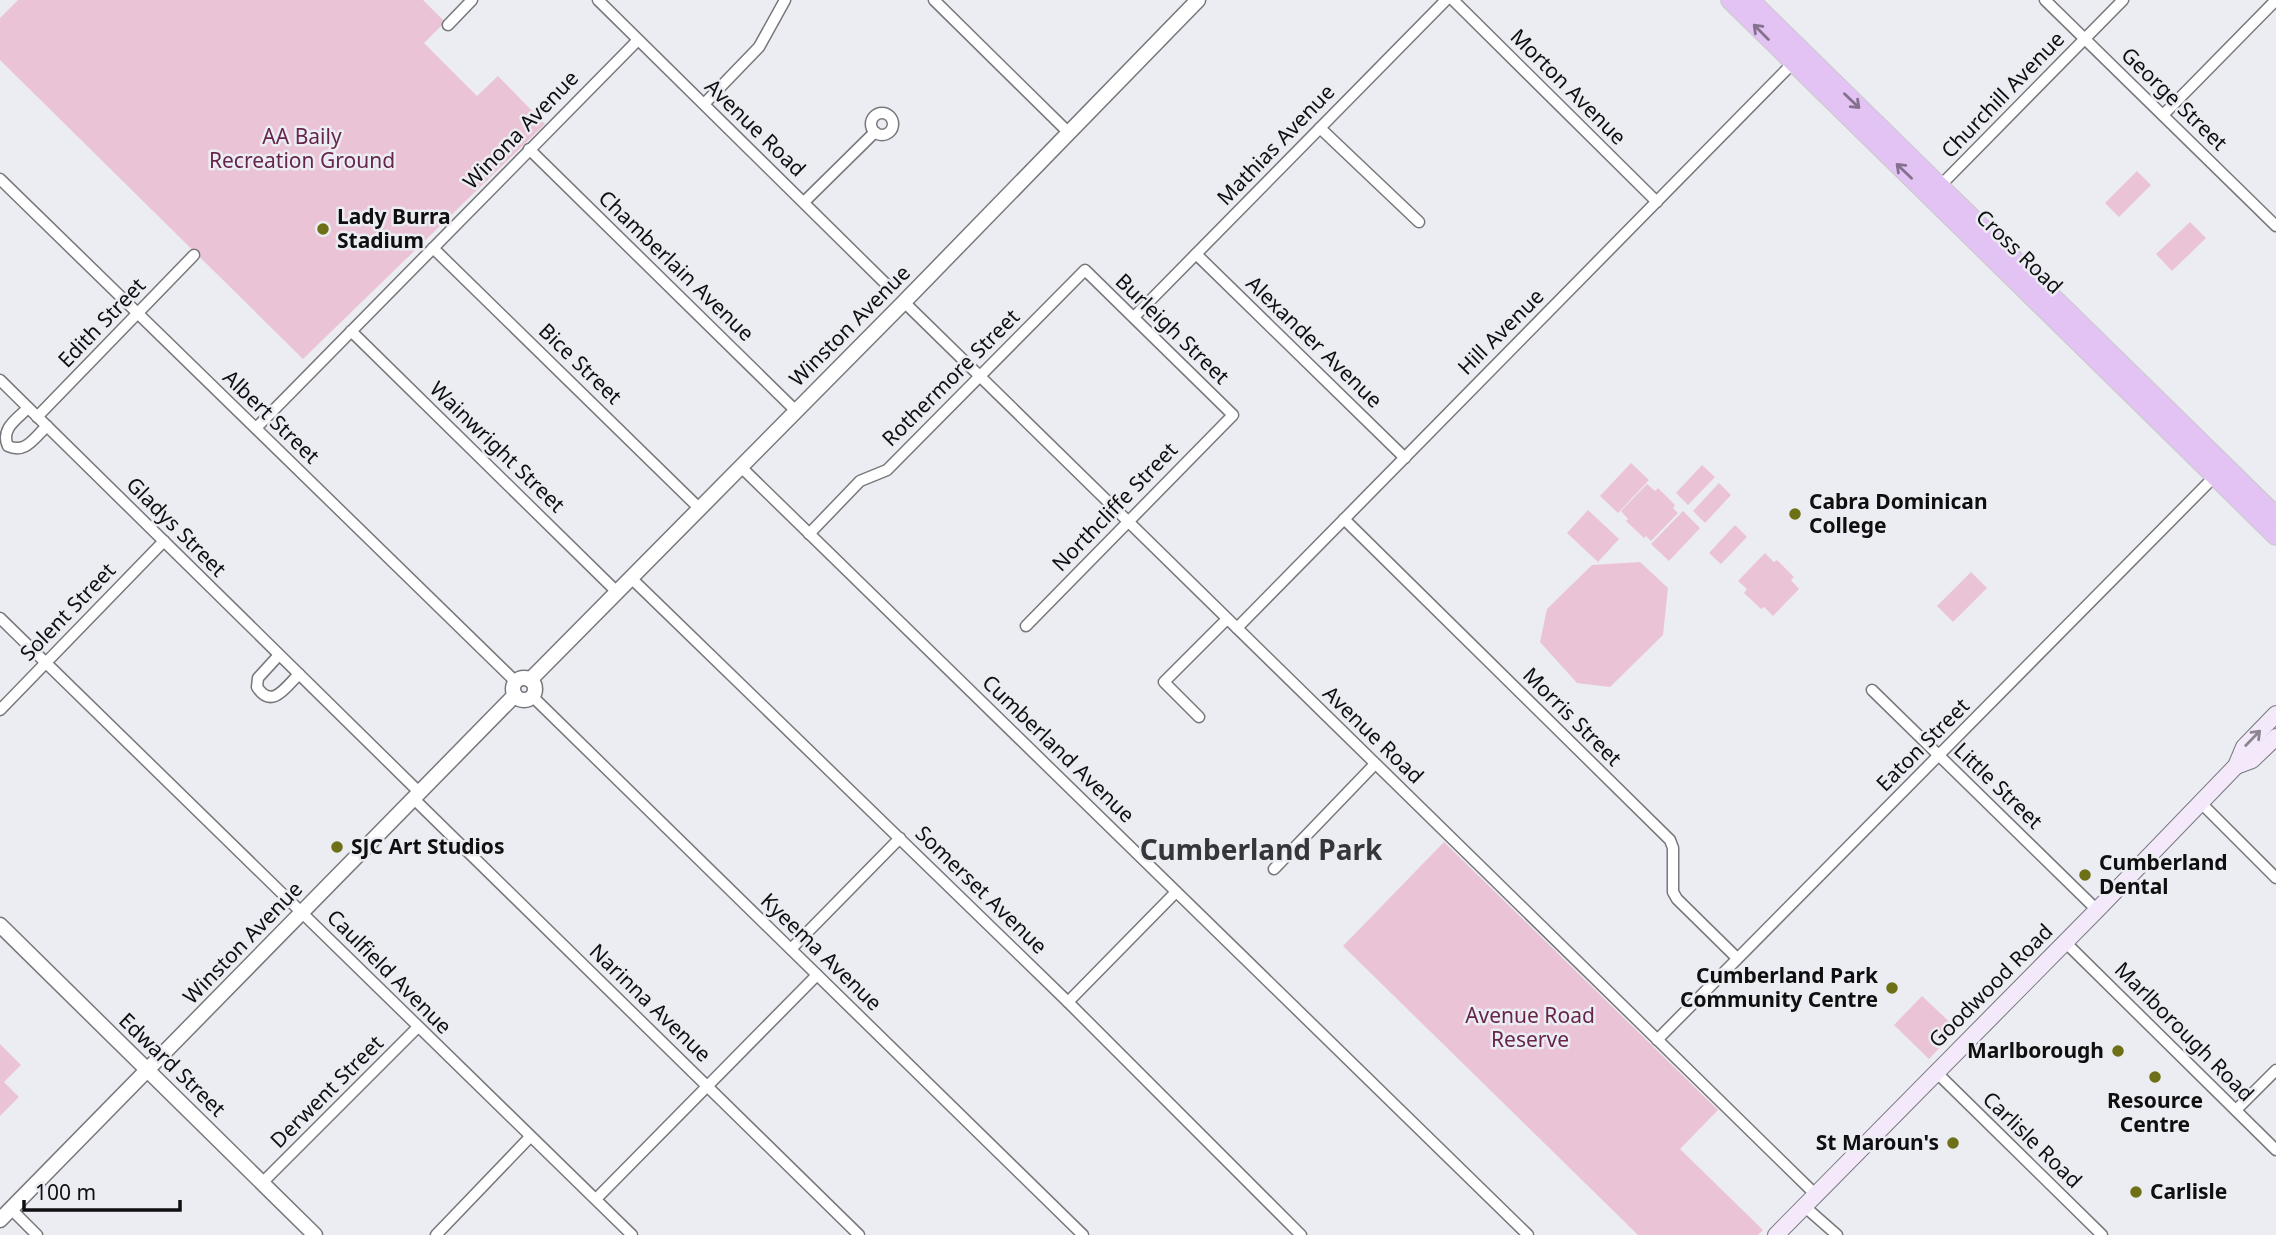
<svg xmlns="http://www.w3.org/2000/svg" width="2276" height="1235" viewBox="0 0 2276 1235" font-family="'Noto Sans',sans-serif">
  <style>
    .green { fill: #ebc3d7 }
    .lines { fill: none; stroke-linecap: round; stroke-linejoin: round }
    .minor-casing { stroke: #77787c; stroke-width: 13 }
    .tertiary-casing { stroke: #77787c; stroke-width: 17 }
    .secondary-casing { stroke: #77787c; stroke-width: 18 }
    .trunk-casing { stroke: #cacaca; stroke-width: 20 }
    .minor { stroke: #fff; stroke-width: 10 }
    .tertiary { stroke: #fff; stroke-width: 14 }
    .secondary { stroke: #f4e8fb; stroke-width: 16 }
    .trunk { stroke: #e3c2f4; stroke-width: 18 }
    .oneway { stroke: #84718d }
    .oneway2 { stroke: #8d8691 }
    .poi-dot { fill: #6d7016; stroke: #ecedf2; stroke-width: 2.5 }
    .labels { text-anchor: middle; stroke-width: 5; stroke-linejoin: round; paint-order: stroke }
    .street-label { font-size: 21px; fill: #0f0f10; stroke: #ecedf2 }
    .park-label { font-size: 21px; fill: #66264c; stroke: #ecedf2 }
    .poi-label { font-size: 21px; font-weight: bold; fill: #0f0f10; stroke: #ecedf2; text-anchor: start }
    .district-label { font-size: 28px; font-weight: bold; fill: #35363a; stroke: #ecedf2 }
  </style>
  <rect width="100%" height="100%" fill="#ecedf2"/>
  <g class="green">
    <polygon points="18,0 423,0 445,22 424,43 477,96 498,76 545,124 303,359 0,60 0,18"/>
    <polygon points="2137,171 2151,185 2119,217 2105,203"/>
    <polygon points="2190,222 2206,238 2172,271 2156,254"/>
    <polygon points="1631,463 1649,480 1618,513 1600,496"/>
    <polygon points="1702,465 1715,477 1688,505 1676,493"/>
    <polygon points="1719,483 1731,495 1705,523 1693,511"/>
    <polygon points="1647,484 1655,491 1658,488 1675,505 1673,508 1678,513 1651,541 1646,536 1644,538 1626,521 1628,519 1621,511"/>
    <polygon points="1588,510 1619,539 1598,562 1567,533"/>
    <polygon points="1683,511 1700,528 1669,561 1651,544"/>
    <polygon points="1735,525 1747,537 1721,564 1709,553"/>
    <polygon points="1765,553 1774,562 1777,560 1794,577 1791,580 1799,589 1773,616 1764,607 1761,609 1744,593 1747,589 1738,581"/>
    <polygon points="1640,562 1668,588 1663,635 1610,687 1577,683 1540,642 1547,609 1592,565"/>
    <polygon points="1971,572 1987,588 1953,622 1937,606"/>
    <polygon points="1444,842 1718,1110 1680,1149 1763,1230 1758,1235 1638,1235 1343,946"/>
    <polygon points="1922,996 1957,1029 1929,1059 1894,1025"/>
    <polygon points="0,1044 21,1065 4,1082 19,1097 0,1116"/>
  </g>
  <g class="lines">
    <defs>
      <g id="minor">
        <polyline points="598,0 886,284"/>
        <polyline points="934,0 1069,133"/>
        <polyline points="1453,0 1657,202"/>
        <polyline points="2045,0 2276,226"/>
        <polyline points="448,25 472,0"/>
        <polyline points="704,104 759,47 785,0"/>
        <circle cx="882" cy="124" r="11"/>
        <polyline points="2163,115 2276,0"/>
        <polyline points="1320,128 1419,222"/>
        <polyline points="529,149 796,411"/>
        <polyline points="0,179 516,682"/>
        <polyline points="1940,186 2123,0"/>
        <polyline points="804,202 875,132"/>
        <polyline points="433,248 699,508"/>
        <polyline points="1196,254 1405,458"/>
        <polyline points="904,302 1815,1194"/>
        <polyline points="1134,317 1446,0"/>
        <polyline points="351,331 616,591"/>
        <polyline points="0,380 420,793"/>
        <path d="M 28,408 C 17,419 0,429 8,446 C 26,454 34,438 47,426"/>
        <polyline points="37,417 194,255"/>
        <polyline points="256,428 638,40"/>
        <polyline points="741,467 1528,1235"/>
        <polyline points="1344,519 1670,840 1673,848 1673,892 1677,899 1737,958"/>
        <polyline points="809,534 860,481 887,470 1085,270 1233,415 1026,626"/>
        <polyline points="630,577 1068,1002 1301,1235"/>
        <polyline points="0,618 632,1235"/>
        <polyline points="1237,628 1793,63"/>
        <path d="M 279,655 L 258,678 L 257,687 C 272,710 286,687 299,674"/>
        <polyline points="1872,690 2097,910"/>
        <polyline points="532,696 1083,1235"/>
        <polyline points="0,710 164,541"/>
        <polyline points="1199,717 1164,682 1227,619"/>
        <polyline points="414,799 859,1235"/>
        <polyline points="2200,802 2276,878"/>
        <polyline points="1274,869 1375,764"/>
        <polyline points="2065,942 2276,1150"/>
        <polyline points="791,949 900,838"/>
        <polyline points="1068,1002 1176,892"/>
        <polyline points="1657,1040 2216,475"/>
        <polyline points="1936,1072 2102,1235"/>
        <polyline points="2236,1110 2276,1070"/>
        <polyline points="262,1183 418,1027"/>
        <polyline points="596,1199 817,975"/>
        <polyline points="1804,1206 1837,1235"/>
        <polyline points="11,1209 37,1235"/>
        <polyline points="436,1235 530,1137"/>
      </g>
      <g id="tertiary">
        <circle cx="524" cy="689" r="11"/>
        <polyline points="530,680 904,302 1198,0"/>
        <polyline points="0,925 315,1235"/>
        <polyline points="0,1220 515,695"/>
      </g>
      <g id="secondary">
        <polyline points="2236,766 2252,760 2276,737"/>
        <polyline points="1776,1235 2097,910 2236,766 2244,747 2276,714"/>
      </g>
      <g id="trunk">
        <polyline points="1730,0 2276,536"/>
        <polyline points="1750,0 2276,516"/>
      </g>
    </defs>
    <use href="#minor" class="minor-casing"/>
    <use href="#tertiary" class="tertiary-casing"/>
    <use href="#secondary" class="secondary-casing"/>
    <use href="#trunk" class="trunk-casing"/>
    <use href="#minor" class="minor"/>
    <use href="#tertiary" class="tertiary"/>
    <use href="#secondary" class="secondary"/>
    <use href="#trunk" class="trunk"/>
  </g>
  <defs><path id="oneway-shaft" d="M-6 0H5M1.5-3L5.5 0L1.5 3" fill="none" stroke-width="1.6" stroke-linecap="round" stroke-linejoin="round" transform="scale(1.75)"/></defs>
  <g class="oneway">
    <use href="#oneway-shaft" transform="translate(1761 32) rotate(-135)"/>
    <use href="#oneway-shaft" transform="translate(1852 101) rotate(44)"/>
    <use href="#oneway-shaft" transform="translate(1904 171) rotate(-136)"/>
  </g>
  <use class="oneway2" href="#oneway-shaft" transform="translate(2253 738) rotate(-46)"/>
  <g class="poi-dot">
    <circle cx="323" cy="229" r="7"/>
    <circle cx="1795" cy="514" r="7"/>
    <circle cx="337" cy="847" r="7"/>
    <circle cx="2085" cy="875" r="7"/>
    <circle cx="1892" cy="988" r="7"/>
    <circle cx="2118" cy="1051" r="7"/>
    <circle cx="2155" cy="1077" r="7"/>
    <circle cx="1953" cy="1143" r="7"/>
    <circle cx="2136" cy="1192" r="7"/>
  </g>
  <g class="labels">
    <g class="street-label">
      <text transform="translate(1568 87) rotate(45)" y="7">Morton Avenue</text>
      <text transform="translate(2003 95) rotate(-46)" y="7">Churchill Avenue</text>
      <text transform="translate(2174 99) rotate(44)" y="7">George Street</text>
      <text transform="translate(755 128) rotate(44)" y="7">Avenue Road</text>
      <text transform="translate(521 130) rotate(-46)" y="7">Winona Avenue</text>
      <text transform="translate(1276 145) rotate(-46)" y="7">Mathias Avenue</text>
      <text transform="translate(2019 252) rotate(44)" y="7">Cross Road</text>
      <text transform="translate(676 266) rotate(44)" y="7">Chamberlain Avenue</text>
      <text transform="translate(102 323) rotate(-46)" y="7">Edith Street</text>
      <text transform="translate(850 326) rotate(-45)" y="7">Winston Avenue</text>
      <text transform="translate(1172 329) rotate(44)" y="7">Burleigh Street</text>
      <text transform="translate(1501 332) rotate(-45)" y="7">Hill Avenue</text>
      <text transform="translate(1314 342) rotate(44)" y="7">Alexander Avenue</text>
      <text transform="translate(580 364) rotate(44)" y="7">Bice Street</text>
      <text transform="translate(951 378) rotate(-45)" y="7">Rothermore Street</text>
      <text transform="translate(271 417) rotate(44)" y="7">Albert Street</text>
      <text transform="translate(497 447) rotate(44)" y="7">Wainwright Street</text>
      <text transform="translate(1115 507) rotate(-46)" y="7">Northcliffe Street</text>
      <text transform="translate(176 527) rotate(45)" y="7">Gladys Street</text>
      <text transform="translate(68 612) rotate(-46)" y="7">Solent Street</text>
      <text transform="translate(1572 717) rotate(45)" y="7">Morris Street</text>
      <text transform="translate(1373 735) rotate(44)" y="7">Avenue Road</text>
      <text transform="translate(1923 745) rotate(-45)" y="7">Eaton Street</text>
      <text transform="translate(1058 749) rotate(44)" y="7">Cumberland Avenue</text>
      <text transform="translate(1998 786) rotate(44)" y="7">Little Street</text>
      <text transform="translate(981 890) rotate(44)" y="7">Somerset Avenue</text>
      <text transform="translate(243 943) rotate(-46)" y="7">Winston Avenue</text>
      <text transform="translate(821 952) rotate(44)" y="7">Kyeema Avenue</text>
      <text transform="translate(389 972) rotate(45)" y="7">Caulfield Avenue</text>
      <text transform="translate(1991 986) rotate(-45)" y="7">Goodwood Road</text>
      <text transform="translate(650 1003) rotate(44)" y="7">Narinna Avenue</text>
      <text transform="translate(2184 1032) rotate(45)" y="7">Marlborough Road</text>
      <text transform="translate(172 1065) rotate(44)" y="7">Edward Street</text>
      <text transform="translate(327 1092) rotate(-45)" y="7">Derwent Street</text>
      <text transform="translate(2032 1140) rotate(44)" y="7">Carlisle Road</text>
    </g>
    <g class="park-label">
      <text x="302" y="144">AA Baily<tspan x="302" dy="24">Recreation Ground</tspan></text>
      <text x="1530" y="1023">Avenue Road<tspan x="1530" dy="24">Reserve</tspan></text>
    </g>
    <g class="poi-label">
      <text x="337" y="224">Lady Burra<tspan x="337" dy="24">Stadium</tspan></text>
      <text x="1809" y="509">Cabra Dominican<tspan x="1809" dy="24">College</tspan></text>
      <text x="351" y="854">SJC Art Studios</text>
      <text x="2099" y="870">Cumberland<tspan x="2099" dy="24">Dental</tspan></text>
      <text x="1878" y="983" text-anchor="end">Cumberland Park<tspan x="1878" dy="24">Community Centre</tspan></text>
      <text x="2104" y="1058" text-anchor="end">Marlborough</text>
      <text x="2155" y="1108" text-anchor="middle">Resource<tspan x="2155" dy="24">Centre</tspan></text>
      <text x="1939" y="1150" text-anchor="end">St Maroun's</text>
      <text x="2150" y="1199">Carlisle</text>
    </g>
    <g class="district-label">
      <text x="1261" y="860">Cumberland Park</text>
    </g>
  </g>
  <path d="M24 1200v10h156v-10" fill="none" stroke="#0f0f10" stroke-width="3.5"/>
  <text x="35" y="1200" font-size="21" fill="#0f0f10" stroke="#ecedf2" stroke-width="5" paint-order="stroke">100 m</text>
</svg>
